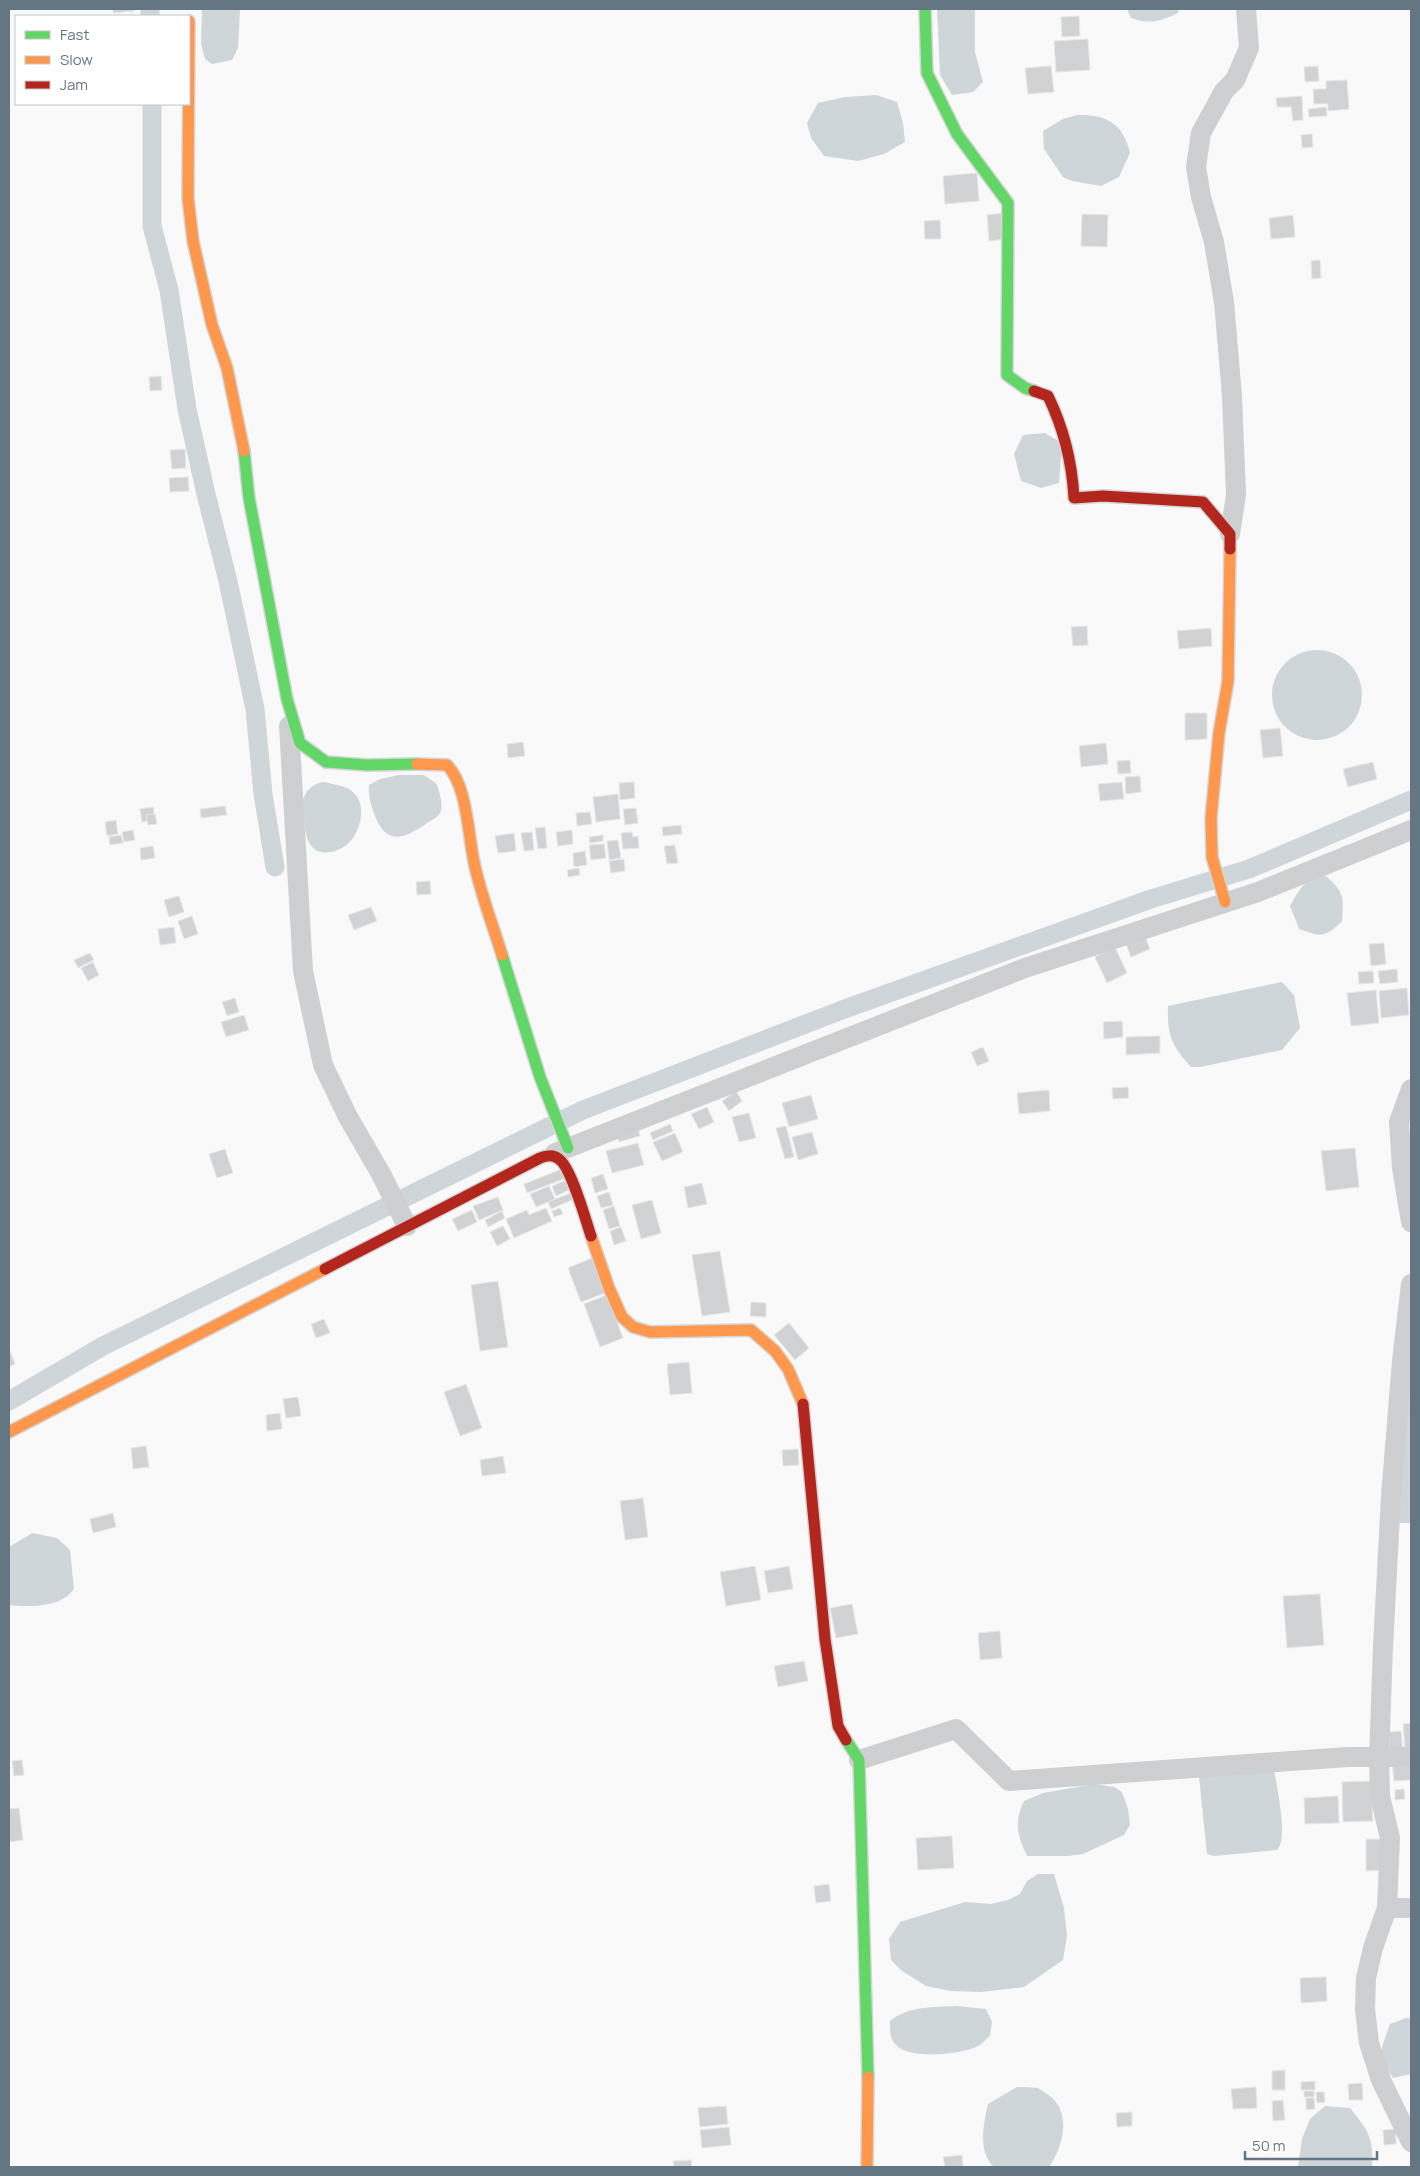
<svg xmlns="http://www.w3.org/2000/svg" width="1420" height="2176" viewBox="0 0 1420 2176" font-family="Manrope,sans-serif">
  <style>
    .water { fill: #ced6d9 }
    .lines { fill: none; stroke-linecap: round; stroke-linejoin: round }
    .canal { stroke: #ced6d9; stroke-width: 19 }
    .building { fill: #d0d2d3; stroke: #e8e8e8 }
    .fast-casing { stroke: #d5d6d7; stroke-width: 14 }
    .slow-casing { stroke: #d5d6d7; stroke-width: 14 }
    .jam-casing { stroke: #d5d6d7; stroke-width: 14 }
    .street { stroke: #cecfd0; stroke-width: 20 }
    .fast { stroke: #63d668; stroke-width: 11 }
    .slow { stroke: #ff974d; stroke-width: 11 }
    .jam { stroke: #b3261e; stroke-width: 11 }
  </style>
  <rect width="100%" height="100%" fill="#f9f9f9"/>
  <g class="water">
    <polygon points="202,9 240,9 238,48 232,60 212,64 205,59 201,44"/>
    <polygon points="937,9 975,9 975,52 983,82 973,92 952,95 940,75"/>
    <path d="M 1127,9 L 1179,9 L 1178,13 C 1161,21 1150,25 1131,18 Z"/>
    <polygon points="876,95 897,102 903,123 905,142 884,154 858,161 824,156 811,138 807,123 818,103 845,97"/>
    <path d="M 1077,115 C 1107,114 1123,124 1130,153 L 1119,177 L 1101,186 L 1072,181 L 1063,177 L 1044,149 L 1043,131 L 1063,119 Z"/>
    <polygon points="1045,433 1062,443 1059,483 1041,488 1021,481 1014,454 1023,435"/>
    <circle cx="1317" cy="695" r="45"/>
    <path d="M 399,775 L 424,775 L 437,784 C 439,792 443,803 441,811 C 438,818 433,819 427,823 C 404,839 387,846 375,816 C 371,805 368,797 369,785 L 380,779 Z"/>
    <path d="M 324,782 C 331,784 340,785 347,788 C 367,798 363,823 353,838 C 347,846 340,850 331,852 C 307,856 305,834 304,816 C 303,810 301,802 304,797 C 308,788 315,783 324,782 Z"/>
    <path d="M 1326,876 C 1344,892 1344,897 1342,921 C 1325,938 1321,937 1299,929 L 1290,906 C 1300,889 1304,878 1326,876 Z"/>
    <path d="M 1282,982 L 1294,995 L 1300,1028 L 1282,1050 L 1200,1067 L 1191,1067 C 1171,1045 1167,1035 1168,1006 Z"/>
    <polygon points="1411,1365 1411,1523 1397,1523"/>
    <path d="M 32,1533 L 57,1538 L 70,1550 L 74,1589 C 60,1608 30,1607 9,1605 L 9,1547 Z"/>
    <path d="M 1269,1768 L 1274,1772 L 1276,1780 C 1278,1795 1288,1839 1277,1850 L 1214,1856 L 1207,1854 L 1199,1777 Z"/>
    <path d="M 1094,1784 L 1114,1787 L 1122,1792 L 1128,1809 L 1130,1825 L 1124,1835 L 1083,1854 L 1067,1856 L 1027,1856 C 1017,1835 1014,1822 1024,1801 L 1043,1793 Z"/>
    <polygon points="1038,1874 1054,1874 1064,1908 1067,1936 1063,1960 1024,1987 981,1992 951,1991 926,1986 902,1971 891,1960 889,1939 900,1922 965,1902 991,1904 1008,1900 1020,1894 1027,1881"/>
    <path d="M 956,2006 L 986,2009 L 992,2022 L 990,2036 C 986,2039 982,2044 978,2046 C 961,2055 907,2060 895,2044 C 889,2037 890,2030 890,2021 C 909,2006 932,2007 956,2006 Z"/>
    <path d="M 1406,2018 L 1411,2018 L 1411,2074 L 1393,2078 C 1377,2053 1380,2052 1390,2024 Z"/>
    <path d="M 1017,2087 C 1023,2087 1031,2087 1037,2088 C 1041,2089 1046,2094 1050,2096 C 1072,2114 1063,2147 1049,2167 L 994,2167 C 977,2152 984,2123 988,2104 Z"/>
    <path d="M 1325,2106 L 1350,2108 C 1368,2131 1374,2137 1372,2167 L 1298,2167 L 1302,2139 L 1310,2119 Z"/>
  </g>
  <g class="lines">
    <g class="canal">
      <polyline points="150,9 150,16"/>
      <polyline points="152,104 152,226 169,290 187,409 206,494 228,581 255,709 263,794 275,867"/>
      <polyline points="9,1401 103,1346 583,1110 842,1010 1151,899 1249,869 1411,800"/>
    </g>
  </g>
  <g class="building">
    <polygon points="113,9 134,9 134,11 113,13"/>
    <polygon points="1079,16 1080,36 1062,37 1061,17"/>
    <polygon points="1088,39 1090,70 1056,72 1054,41"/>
    <polygon points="1051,66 1054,92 1028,94 1025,68"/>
    <polygon points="1318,66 1319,81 1305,82 1304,67"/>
    <polygon points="1347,80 1349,109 1328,111 1328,104 1314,104 1313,89 1326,89 1326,81"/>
    <polygon points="1302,96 1303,120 1293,121 1291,107 1277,107 1276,98"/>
    <polygon points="1326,107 1327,116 1309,117 1308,109"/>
    <polygon points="1312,134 1313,147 1302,148 1301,135"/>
    <polygon points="977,173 979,201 945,204 943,176"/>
    <polygon points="1004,213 1006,239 989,241 987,215"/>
    <polygon points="1082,214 1108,215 1107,247 1081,246"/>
    <polygon points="1293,215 1295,237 1271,239 1269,218"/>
    <polygon points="940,220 941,239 925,239 924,221"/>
    <polygon points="1320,260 1321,278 1312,279 1311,261"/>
    <polygon points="161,376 162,390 150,391 149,377"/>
    <polygon points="185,449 186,468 172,469 170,450"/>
    <polygon points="188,477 189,491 170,492 169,478"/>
    <polygon points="1087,626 1088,645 1073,646 1071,627"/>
    <polygon points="1211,628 1212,646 1179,649 1177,631"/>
    <polygon points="1185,713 1207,713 1207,739 1185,740"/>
    <polygon points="1280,728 1283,756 1263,758 1260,730"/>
    <polygon points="523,742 525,756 508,758 507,744"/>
    <polygon points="1106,743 1108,764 1081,767 1079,746"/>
    <polygon points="1130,760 1131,773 1118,774 1117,761"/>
    <polygon points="1373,762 1377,779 1348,787 1343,769"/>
    <polygon points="1140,776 1141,792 1126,794 1125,777"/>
    <polygon points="634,782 635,798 620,800 619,783"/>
    <polygon points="1122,782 1124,799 1100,801 1098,784"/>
    <polygon points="618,794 620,819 596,822 593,797"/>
    <polygon points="225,806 227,815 201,818 200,809"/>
    <polygon points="153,807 155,820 142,822 140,809"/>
    <polygon points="636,808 638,823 625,825 623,809"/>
    <polygon points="590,812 592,824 577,826 576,813"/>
    <polygon points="155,814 157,824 148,825 146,815"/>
    <polygon points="116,820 118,834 107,836 105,822"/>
    <polygon points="681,825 682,834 663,836 662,827"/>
    <polygon points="545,827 547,848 538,849 535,828"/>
    <polygon points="133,830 135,840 124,842 122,832"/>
    <polygon points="572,830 573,844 558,846 556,832"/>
    <polygon points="532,832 534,850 524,851 521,833"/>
    <polygon points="632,832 633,837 638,836 639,848 623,849 621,833"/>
    <polygon points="514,833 516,851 498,853 495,836"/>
    <polygon points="121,835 123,843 110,845 109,837"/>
    <polygon points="603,835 603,841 590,843 589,837"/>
    <polygon points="618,840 621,858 609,860 607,841"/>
    <polygon points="604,844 606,858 591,860 589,845"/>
    <polygon points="675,845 678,863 667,864 664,846"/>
    <polygon points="153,846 155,858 141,860 140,848"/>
    <polygon points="585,851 587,865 574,867 573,853"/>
    <polygon points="624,859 625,871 611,873 609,861"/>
    <polygon points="579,868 580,875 568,877 567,870"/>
    <polygon points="430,881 431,894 417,895 416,882"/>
    <polygon points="179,896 184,912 169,917 164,900"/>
    <polygon points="371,907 377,921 354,930 348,915"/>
    <polygon points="192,916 198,934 184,939 178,921"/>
    <polygon points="174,927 176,943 160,945 158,929"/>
    <polygon points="1145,936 1150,949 1131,957 1126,944"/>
    <polygon points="1384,943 1386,964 1371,966 1369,944"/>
    <polygon points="1115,947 1127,973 1107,983 1095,957"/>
    <polygon points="90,953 94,960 78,968 74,960"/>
    <polygon points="93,962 99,975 88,981 81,968"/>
    <polygon points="1397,969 1398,982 1380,984 1378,971"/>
    <polygon points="1373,971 1374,983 1359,984 1358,972"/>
    <polygon points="1407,988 1409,1015 1381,1018 1379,991"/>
    <polygon points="1376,990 1379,1023 1351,1026 1347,993"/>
    <polygon points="235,998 239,1012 227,1016 222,1002"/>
    <polygon points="244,1015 249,1030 226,1037 221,1022"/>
    <polygon points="1122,1021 1123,1037 1104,1039 1103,1022"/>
    <polygon points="1160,1036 1160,1053 1126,1055 1126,1037"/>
    <polygon points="983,1047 989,1061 977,1066 971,1052"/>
    <polygon points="1128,1087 1129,1098 1113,1099 1112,1088"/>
    <polygon points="1049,1090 1050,1111 1019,1114 1017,1093"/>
    <polygon points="736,1091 742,1101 729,1111 722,1101"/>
    <polygon points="811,1095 818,1119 789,1127 782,1103"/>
    <polygon points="707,1107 714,1122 699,1129 691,1114"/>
    <polygon points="749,1113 756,1138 739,1142 732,1117"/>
    <polygon points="670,1124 673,1131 653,1140 650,1133"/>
    <polygon points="786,1126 794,1157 785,1159 776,1128"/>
    <polygon points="638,1128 640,1136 619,1142 617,1135"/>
    <polygon points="812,1132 818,1154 798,1160 792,1137"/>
    <polygon points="675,1133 683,1152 662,1161 653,1142"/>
    <polygon points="638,1143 644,1165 612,1173 606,1151"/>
    <polygon points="1355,1148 1359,1187 1326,1191 1321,1151"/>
    <polygon points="225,1149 233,1173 217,1178 209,1154"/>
    <polygon points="562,1169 566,1178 527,1193 524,1184"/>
    <polygon points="603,1174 608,1189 595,1193 591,1178"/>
    <polygon points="567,1180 571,1189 556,1196 552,1186"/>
    <polygon points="702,1183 707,1204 688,1208 684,1187"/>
    <polygon points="549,1186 555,1199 536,1207 530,1194"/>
    <polygon points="609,1192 613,1205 601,1208 597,1196"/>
    <polygon points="571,1193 574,1199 551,1209 548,1202"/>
    <polygon points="498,1197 503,1210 479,1220 473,1206"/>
    <polygon points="652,1200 661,1233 641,1239 632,1205"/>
    <polygon points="614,1206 620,1226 609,1229 603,1210"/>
    <polygon points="546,1208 552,1221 514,1238 506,1219 527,1210 529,1215"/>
    <polygon points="560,1208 563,1214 554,1217 552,1211"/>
    <polygon points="472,1210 477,1222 458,1231 452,1219"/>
    <polygon points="502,1211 505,1218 488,1227 485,1220"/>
    <polygon points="503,1226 510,1239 497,1246 490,1232"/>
    <polygon points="621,1227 626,1241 614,1245 610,1231"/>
    <polygon points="720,1251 730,1312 702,1316 692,1255"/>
    <polygon points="592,1258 605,1293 581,1302 568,1268"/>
    <polygon points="498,1281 508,1347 480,1351 471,1285"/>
    <polygon points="607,1295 623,1338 600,1347 584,1304"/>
    <polygon points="751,1302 766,1303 766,1317 750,1316"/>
    <polygon points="324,1319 330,1333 316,1338 311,1324"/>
    <polygon points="789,1323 809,1348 795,1360 774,1335"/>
    <polygon points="9,1348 15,1364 9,1367"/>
    <polygon points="689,1362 692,1393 670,1395 667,1364"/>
    <polygon points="466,1384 482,1428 460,1436 444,1392"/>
    <polygon points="298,1397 301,1416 286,1418 283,1399"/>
    <polygon points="280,1413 282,1429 267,1431 266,1415"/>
    <polygon points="146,1446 149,1467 133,1469 131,1448"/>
    <polygon points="798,1449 799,1465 783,1466 782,1450"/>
    <polygon points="503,1456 506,1473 482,1476 480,1460"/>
    <polygon points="643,1498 648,1537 625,1540 620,1501"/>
    <polygon points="113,1513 116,1527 93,1533 90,1519"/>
    <polygon points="755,1566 761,1600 726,1606 720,1572"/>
    <polygon points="789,1566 793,1589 768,1593 764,1571"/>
    <polygon points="1320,1594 1324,1645 1287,1648 1283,1596"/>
    <polygon points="852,1604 858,1634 836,1638 830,1608"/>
    <polygon points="1000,1631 1002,1658 980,1660 978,1633"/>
    <polygon points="804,1661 808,1681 778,1687 774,1666"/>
    <polygon points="1411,1723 1411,1750 1405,1751 1403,1724"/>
    <polygon points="1401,1731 1403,1752 1390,1753 1389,1732"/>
    <polygon points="22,1760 24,1775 14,1776 12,1761"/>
    <polygon points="1411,1760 1411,1780 1394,1781 1392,1762"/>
    <polygon points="1371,1781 1373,1821 1343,1822 1342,1782"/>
    <polygon points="1404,1789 1405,1799 1395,1800 1395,1790"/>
    <polygon points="1338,1796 1339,1823 1305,1824 1304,1798"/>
    <polygon points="19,1808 23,1840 9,1842 9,1809"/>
    <polygon points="952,1836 954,1868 918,1870 916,1838"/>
    <polygon points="1366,1839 1384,1839 1384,1870 1366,1871"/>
    <polygon points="829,1884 831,1901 816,1903 814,1886"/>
    <polygon points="1326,1977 1327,2001 1301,2003 1300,1978"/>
    <polygon points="1285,2070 1285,2090 1272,2090 1272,2071"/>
    <polygon points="1315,2081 1315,2090 1301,2090 1301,2082"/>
    <polygon points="1362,2083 1363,2100 1349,2100 1348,2084"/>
    <polygon points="1256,2087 1257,2108 1233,2109 1231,2089"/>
    <rect x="1304" y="2091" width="10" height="6"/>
    <polygon points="1316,2092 1324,2092 1325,2102 1317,2103"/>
    <polygon points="1306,2098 1314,2098 1315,2109 1306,2110"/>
    <polygon points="1283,2100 1285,2120 1273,2121 1272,2101"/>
    <polygon points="726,2106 728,2124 700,2127 698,2108"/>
    <polygon points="1132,2112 1132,2126 1117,2127 1116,2113"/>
    <polygon points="729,2127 731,2145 702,2148 700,2130"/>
    <polygon points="1396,2129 1396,2144 1384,2145 1383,2130"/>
    <polygon points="962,2155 963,2167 945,2167 943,2157"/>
    <polygon points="691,2160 692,2167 674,2167 673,2161"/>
  </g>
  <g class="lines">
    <defs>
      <g id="fast">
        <polyline points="925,9 927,73 957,134 1008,203 1007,375 1025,388 1034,391"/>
        <polyline points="244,451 249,498 287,699 300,743 326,762 367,765 417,764"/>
        <polyline points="502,955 540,1077 568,1148"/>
        <polyline points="846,1740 859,1760 868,2077"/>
      </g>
      <g id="slow">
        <polyline points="189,21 188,198 193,241 212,325 227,368 244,451"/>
        <path d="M 417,764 L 447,765 C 468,786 468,838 475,867 C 482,897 493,926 502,955"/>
        <polyline points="1225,902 1212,857 1211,818 1219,733 1228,681 1230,549"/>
        <polyline points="591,1236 609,1288 622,1317 633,1327 650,1332 751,1330 775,1351 788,1369 803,1404"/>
        <polyline points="9,1432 325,1269"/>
        <polyline points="867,2167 868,2077"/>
      </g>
      <g id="jam">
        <path d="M 1034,391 L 1048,396 C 1064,429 1072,461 1074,498 L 1103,496 L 1203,502 L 1230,534 L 1230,549"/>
        <path d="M 325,1269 L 540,1158 C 547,1156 552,1154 559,1159 C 571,1167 586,1221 591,1236"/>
        <polyline points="803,1404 825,1639 838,1726 846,1740"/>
      </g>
    </defs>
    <use href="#fast" class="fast-casing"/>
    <use href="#slow" class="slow-casing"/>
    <use href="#jam" class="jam-casing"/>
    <g class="street">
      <polyline points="1230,534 1236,495 1232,396 1224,302 1214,242 1201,197 1196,167 1201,133 1224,91 1235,80 1249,48 1246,9"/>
      <polyline points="289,726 303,971 323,1065 348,1117 381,1174 407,1226"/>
      <polyline points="1411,1089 1399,1122 1402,1168 1411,1222"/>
      <polyline points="555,1153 1025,968 1258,892 1411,830"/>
      <polyline points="1411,1284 1402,1361 1391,1496 1383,1647 1379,1758 1380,1796 1390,1838 1387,1908 1373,1948 1366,1978 1365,2009 1369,2043 1381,2080 1411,2142"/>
      <polyline points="859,1760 956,1729 1009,1781 1348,1757 1411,1757"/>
      <polyline points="1387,1908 1411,1908"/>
    </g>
    <use href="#fast" class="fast"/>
    <use href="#slow" class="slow"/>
    <use href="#jam" class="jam"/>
  </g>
  <rect width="1420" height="2176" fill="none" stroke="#657683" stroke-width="20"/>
  <rect x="15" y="15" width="175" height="90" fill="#ffffff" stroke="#c1c8cd"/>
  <rect x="25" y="31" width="25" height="8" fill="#63d668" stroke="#c1c8cd"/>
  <text x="60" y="40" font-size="15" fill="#657683">Fast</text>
  <rect x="25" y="56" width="25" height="8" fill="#ff974d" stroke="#c1c8cd"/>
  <text x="60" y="65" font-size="15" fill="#657683">Slow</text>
  <rect x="25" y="81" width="25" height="8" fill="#b3261e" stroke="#c1c8cd"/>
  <text x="60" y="90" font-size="15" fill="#657683">Jam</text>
  <path d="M1245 2151v8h132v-8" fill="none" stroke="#657683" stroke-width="2.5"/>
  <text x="1252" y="2151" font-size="15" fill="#657683" stroke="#ffffff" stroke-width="4" paint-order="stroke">50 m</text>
</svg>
